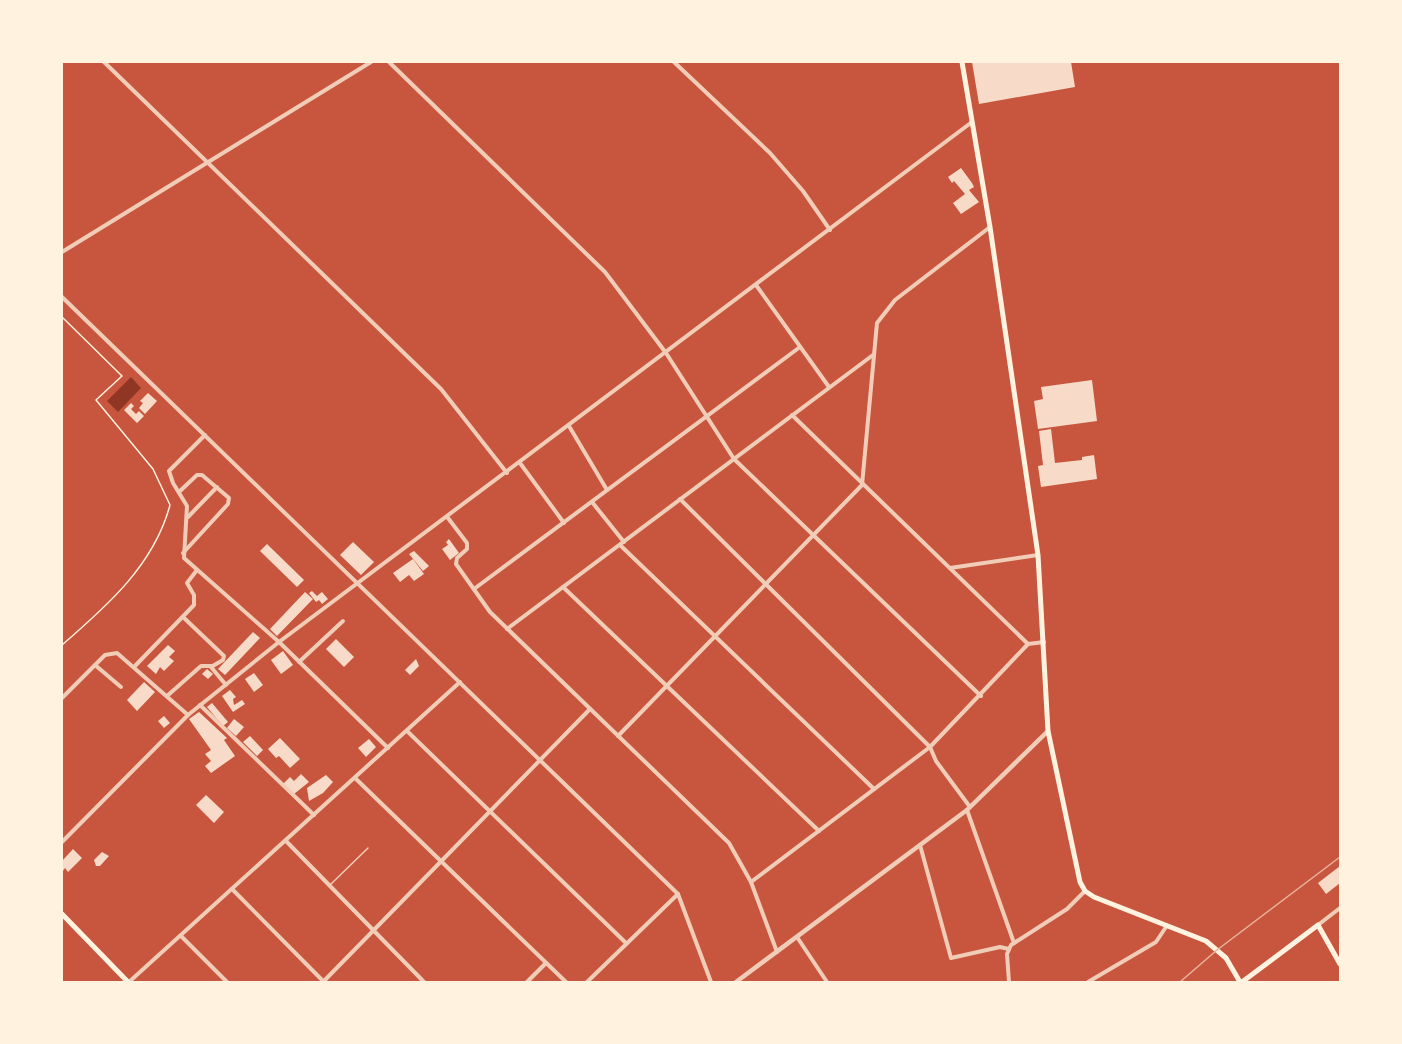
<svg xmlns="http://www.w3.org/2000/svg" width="1402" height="1044" viewBox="0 0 1402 1044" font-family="'Golos Text',sans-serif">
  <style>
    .water { fill: #8f3625 }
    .building { fill: #f7dbc8 }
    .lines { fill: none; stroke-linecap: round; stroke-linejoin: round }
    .path { stroke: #fff3e0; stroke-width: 1.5 }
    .service { stroke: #f1ccb7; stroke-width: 1.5 }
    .minor { stroke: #f1ccb7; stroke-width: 4 }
    .tertiary { stroke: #f1ccb7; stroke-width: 4.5 }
    .secondary { stroke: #fff3e0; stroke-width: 5 }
    .rail { stroke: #e9b49f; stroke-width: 1.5 }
  </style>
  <rect width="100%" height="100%" fill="#c8553d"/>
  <polygon class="water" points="131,377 141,388 118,412 107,401"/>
  <g class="building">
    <polygon points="972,62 1071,62 1075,87 979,104"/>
    <polygon points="961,168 972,183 974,187 969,190 979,202 961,214 953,203 965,194 954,181 952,183 948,177"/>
    <polygon points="1092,380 1097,421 1038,429 1034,401 1043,399 1041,387"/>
    <polygon points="148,393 157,401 145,414 139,408 143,403 140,401"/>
    <polygon points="131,403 134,406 131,409 136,414 139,411 144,416 137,423 124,410"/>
    <polygon points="1051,429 1055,463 1082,460 1082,457 1094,455 1097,479 1041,487 1038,466 1043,465 1039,431"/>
    <polygon points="449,539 459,553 450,560 442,549 448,545 446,542"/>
    <polygon points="353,542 374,562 361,575 340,555"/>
    <polygon points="267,544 304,580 297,587 260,551"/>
    <polygon points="414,551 429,566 423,571 409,554"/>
    <polygon points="413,559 424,574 414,581 409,575 400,582 393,573"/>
    <polygon points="312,591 317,596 322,592 328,599 322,604 319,600 316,602 309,593"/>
    <polygon points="305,592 313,599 277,636 270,629"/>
    <polygon points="253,632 260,638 225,675 218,669"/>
    <polygon points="336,639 354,657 344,667 326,649"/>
    <polygon points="168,645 175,651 169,657 174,661 164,671 160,667 156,674 147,666"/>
    <polygon points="283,651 293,665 281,674 271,660"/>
    <polygon points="416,659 419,666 410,675 405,670"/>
    <polygon points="207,669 213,674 208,679 202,674"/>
    <polygon points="254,673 263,685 254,692 245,679"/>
    <polygon points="144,682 155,692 137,711 127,700"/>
    <polygon points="230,690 236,697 233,699 234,705 242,700 245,704 233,712 222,696"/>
    <polygon points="212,703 228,722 223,726 207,707"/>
    <polygon points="199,712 227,738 224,740 235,756 211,773 205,766 211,761 205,754 211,750 189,719"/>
    <polygon points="164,716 170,723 164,728 158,721"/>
    <polygon points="234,719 244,727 236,736 227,728"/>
    <polygon points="250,736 263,750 257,756 243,742"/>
    <polygon points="280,738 300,759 290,768 279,756 276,758 268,749"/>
    <polygon points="369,739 376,747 366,757 358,748"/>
    <polygon points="301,774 309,782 294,794 283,784 290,777 294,781"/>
    <polygon points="326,775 333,782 323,793 309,801 307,788"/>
    <polygon points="206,795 224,812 214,823 196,805"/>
    <polygon points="73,849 82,858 68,872 65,868 62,872 62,861"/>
    <polygon points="102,852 109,856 100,866 96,866 94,860"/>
    <polygon points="1340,866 1340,883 1326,894 1318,883"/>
  </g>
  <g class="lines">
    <path class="path" d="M 62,317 L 122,376 L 96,400 L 153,469 L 170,505 C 154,565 107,606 62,645"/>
    <polyline class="service" points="330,885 368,848"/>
    <g class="minor">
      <polyline points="104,62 441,389 507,473"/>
      <polyline points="389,62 605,272 666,353 734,459 981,696"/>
      <polyline points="674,62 770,153 803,191 830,230"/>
      <polyline points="62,252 371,62"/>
      <polyline points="756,285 829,387"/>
      <polyline points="62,297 678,894 711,982"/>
      <polyline points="792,415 1028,644"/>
      <polyline points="569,426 607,490"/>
      <polyline points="205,435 169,471 173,483 187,506 184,558 279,642 388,748"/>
      <polyline points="520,463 564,523"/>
      <polyline points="180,491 197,475 202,475 229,498 228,504 183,553"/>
      <polyline points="680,499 930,747 936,761 970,807"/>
      <polyline points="592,502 624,542"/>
      <polyline points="188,517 217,487"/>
      <polyline points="448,518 467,543 467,549 457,558 456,564 490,612 729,843 751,882 777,952"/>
      <polyline points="620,545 874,789"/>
      <polyline points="950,568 1038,555"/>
      <polyline points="563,587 819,831"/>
      <polyline points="474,589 800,347"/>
      <polyline points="183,617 224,656 223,660 211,667 226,685"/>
      <polyline points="507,629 873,355"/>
      <polyline points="299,662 343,621"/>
      <polyline points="95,665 121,687"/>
      <polyline points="134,667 194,605 194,595 187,583 197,570"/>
      <polyline points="167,696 201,666 211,666"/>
      <polyline points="62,698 105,655 117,653 188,715"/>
      <polyline points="200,705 314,815"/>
      <polyline points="407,731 626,943"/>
      <polyline points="618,736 862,485 877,323 895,300 990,227"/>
      <polyline points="355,778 566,982"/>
      <polyline points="967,810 1014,943"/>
      <polyline points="286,841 424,982"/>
      <polyline points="62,842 188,715 279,642 972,122"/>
      <polyline points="920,845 951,958 1000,947 1009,949"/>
      <polyline points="751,882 930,747 1028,644 1044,642"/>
      <polyline points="232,889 324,982"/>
      <polyline points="1318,925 1340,908"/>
      <polyline points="181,936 227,982"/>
      <polyline points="797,937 827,982"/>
      <polyline points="129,982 460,682"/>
      <polyline points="323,982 590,709"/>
      <polyline points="527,982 546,963"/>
      <polyline points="587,982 678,894"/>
      <polyline points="1009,982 1007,954 1011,945 1067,909 1085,891"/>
      <polyline points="1088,982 1156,942 1166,927"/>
    </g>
    <polyline class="tertiary" points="736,982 967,810 1048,731"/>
    <g class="secondary">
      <polyline points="962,62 990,227 1038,555 1048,731 1080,882 1085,891 1094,897 1206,941 1226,958 1240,982"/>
      <polyline points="62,914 128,982"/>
      <polyline points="1242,982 1318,925 1340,964"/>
    </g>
    <polyline class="rail" points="1180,982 1217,950 1340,857"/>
  </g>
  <rect width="1402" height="1044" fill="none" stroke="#fff3e0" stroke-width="126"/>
</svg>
